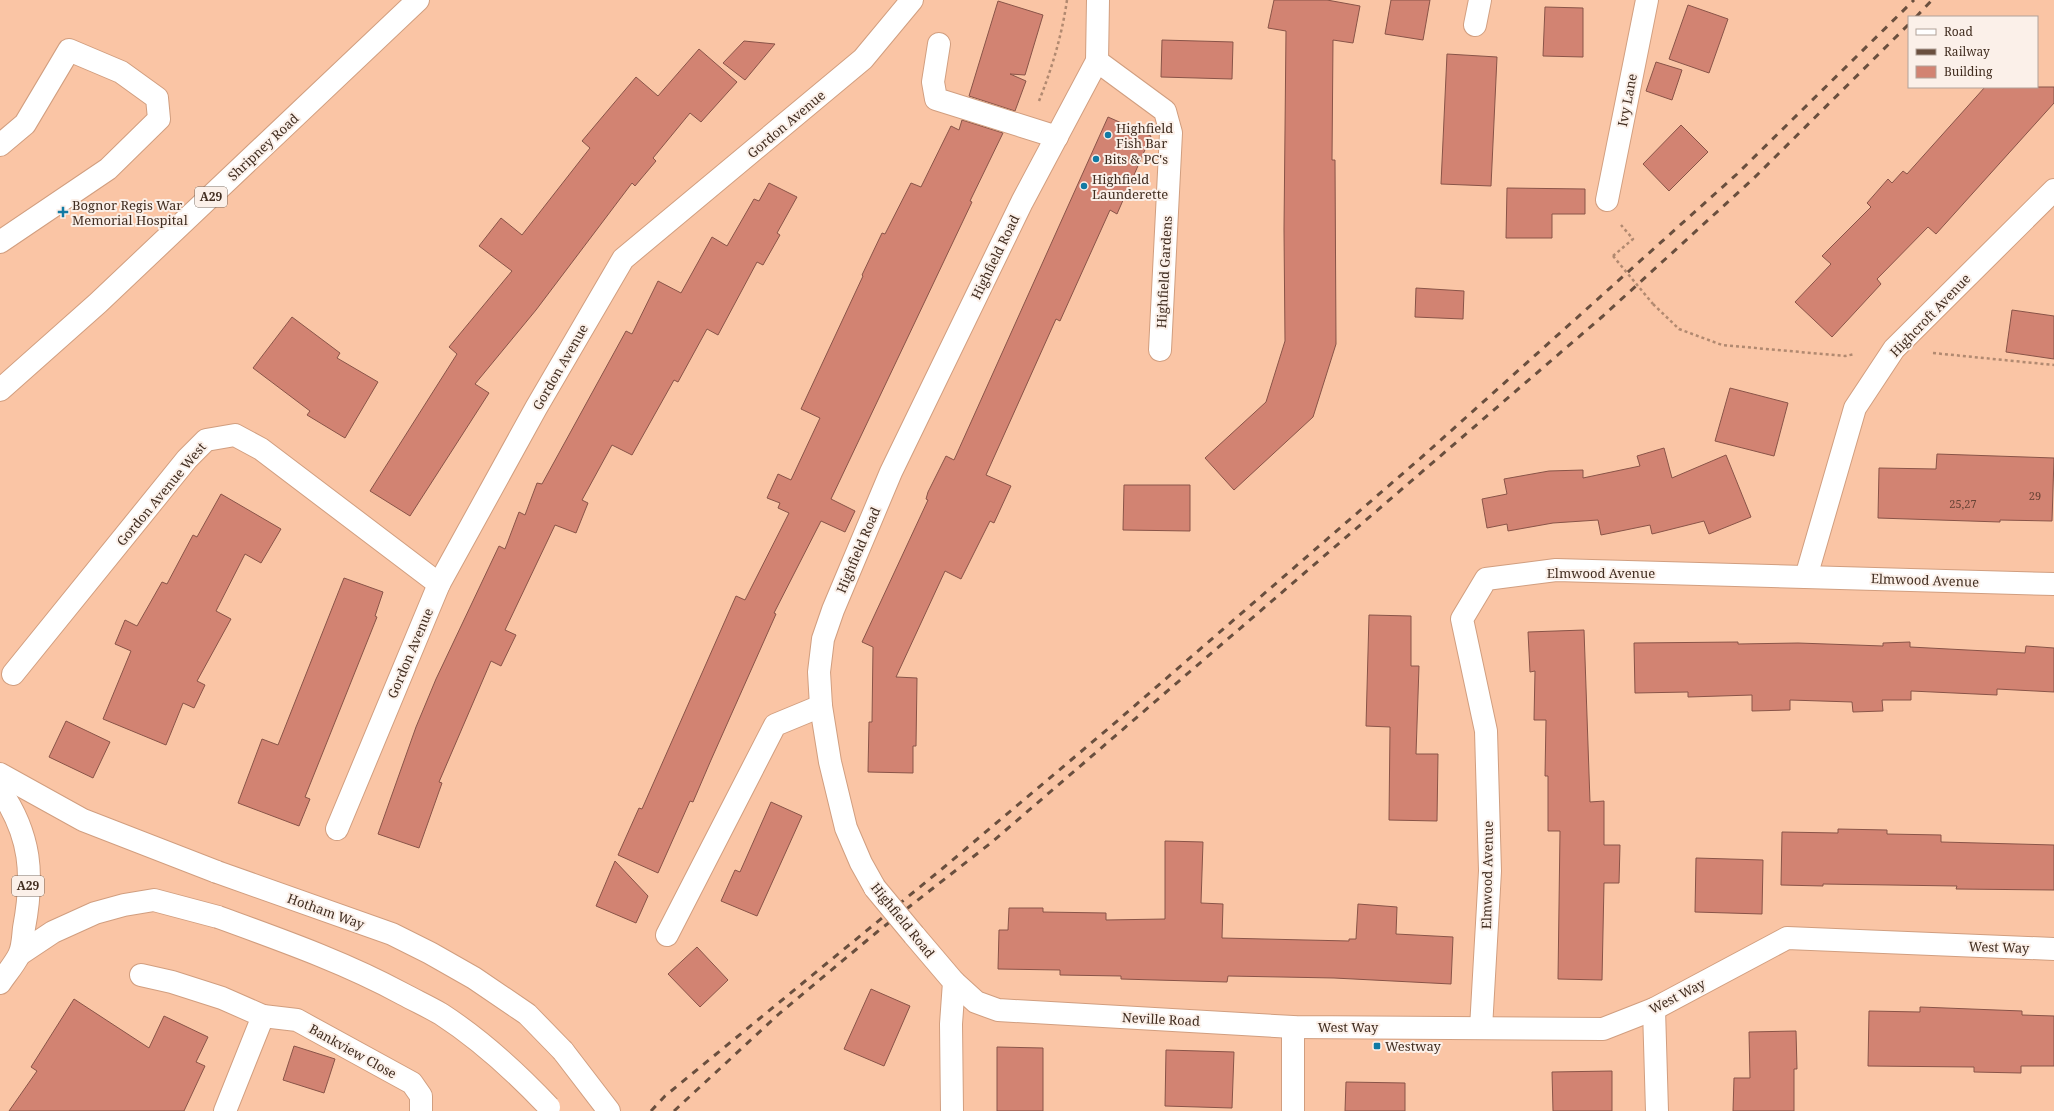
<svg xmlns="http://www.w3.org/2000/svg" width="2054" height="1111" viewBox="0 0 2054 1111" font-family="'Noto Serif',serif">
  <style>
    .building { fill: #d28372; stroke: #895448 }
    .lines { fill: none; stroke-linecap: round; stroke-linejoin: round }
    .minor-casing { stroke: #d19e7f; stroke-width: 24 }
    .major-casing { stroke: #d19e7f; stroke-width: 24 }
    .path { stroke: #b18970; stroke-width: 2.5; stroke-dasharray: 3 3; stroke-linecap: butt }
    .minor { stroke: #fff; stroke-width: 22 }
    .major { stroke: #fff; stroke-width: 22 }
    .rail { stroke: #6a4f3e; stroke-width: 3; stroke-dasharray: 7 7; stroke-linecap: butt }
    .minor-bridge-casing { stroke: #d19e7f; stroke-width: 24; stroke-linecap: butt }
    .major-bridge-casing { stroke: #d19e7f; stroke-width: 24; stroke-linecap: butt }
    .path-bridge { stroke: #b18970; stroke-width: 2.5; stroke-dasharray: 3 3; stroke-linecap: butt }
    .minor-bridge { stroke: #fff; stroke-width: 22 }
    .major-bridge { stroke: #fff; stroke-width: 22 }
    .poi-dot { fill: #117aa4; stroke: #fbf0e9; stroke-width: 1.5 }
    .labels { text-anchor: middle; stroke-width: 4; stroke-linejoin: round; paint-order: stroke }
    .number-label { font-size: 11px; fill: #654234 }
    .shield { fill: #fbf0e9; stroke: #79685c; stroke-width: 1 }
    .shield-label { font-size: 12px; font-weight: bold; fill: #412d20 }
    .street-label { font-size: 13px; fill: #412d20; stroke: #fbf0e9 }
    .poi-label { font-size: 13px; fill: #412d20; stroke: #fbf0e9; text-anchor: start }
  </style>
  <rect width="100%" height="100%" fill="#fac5a5"/>
  <g class="building">
    <polygon points="1274,0 1327,0 1360,6 1353,43 1333,40 1332,160 1335,160 1336,344 1313,417 1234,490 1205,458 1266,402 1285,341 1284,229 1286,31 1268,28"/>
    <polygon points="1391,0 1430,0 1423,40 1385,34"/>
    <polygon points="998,1 1043,15 1025,75 1010,74 1026,81 1015,111 969,96"/>
    <polygon points="1688,5 1728,19 1709,73 1669,59"/>
    <polygon points="1545,7 1583,8 1583,57 1543,56"/>
    <polygon points="1162,40 1233,42 1232,79 1161,77"/>
    <polygon points="744,41 775,44 745,80 723,63"/>
    <polygon points="699,49 737,82 701,122 690,113 653,158 656,161 635,186 632,183 536,310 475,384 489,393 410,516 370,491 457,354 449,347 512,271 479,246 501,218 522,235 590,148 582,141 636,77 658,96"/>
    <polygon points="1447,54 1497,57 1491,186 1441,184"/>
    <polygon points="1656,62 1682,70 1672,100 1646,91"/>
    <polygon points="1985,87 2054,87 2054,103 1936,234 1928,227 1877,279 1881,284 1832,337 1795,302 1831,264 1822,256 1871,207 1867,203 1888,179 1892,183 1903,171 1907,174"/>
    <polygon points="1108,117 1151,136 1117,214 1110,210 1060,321 1056,319 986,475 1011,486 994,523 990,521 961,579 945,571 896,677 917,678 916,746 913,746 913,773 868,772 869,722 872,722 873,647 862,642 928,500 926,499 928,492 946,456 954,460"/>
    <polygon points="962,120 1003,133 970,201 972,202 831,499 855,511 845,532 821,521 774,613 776,614 711,760 693,802 690,801 658,873 618,855 639,808 642,809 736,596 745,600 789,513 778,508 780,503 767,498 778,474 791,480 820,418 801,409 863,276 862,275 882,233 885,234 911,183 921,187 951,126 959,130"/>
    <polygon points="1681,125 1708,152 1669,191 1643,164"/>
    <polygon points="769,183 797,197 777,233 780,235 763,265 757,262 718,335 707,329 678,382 674,380 632,455 612,445 582,500 588,503 576,533 555,525 505,630 516,635 501,666 491,661 439,782 442,783 419,848 378,834 416,727 436,679 499,546 505,549 519,512 525,515 537,483 542,484 626,331 632,334 658,281 681,293 712,237 727,246 754,199 759,201"/>
    <polygon points="1507,188 1585,189 1585,214 1552,214 1552,238 1506,238"/>
    <polygon points="1416,288 1464,291 1463,319 1415,317"/>
    <polygon points="2012,310 2054,316 2054,359 2006,352"/>
    <polygon points="292,317 340,353 337,358 378,382 345,438 307,415 310,411 253,368"/>
    <polygon points="1730,388 1788,403 1774,456 1715,441"/>
    <polygon points="1664,448 1672,478 1726,455 1751,517 1709,534 1704,521 1652,534 1650,525 1601,535 1598,520 1553,523 1508,531 1507,524 1487,528 1482,499 1507,494 1504,479 1549,471 1583,470 1583,478 1640,466 1637,456"/>
    <polygon points="1937,454 2054,458 2052,521 2000,520 2000,522 1878,518 1879,468 1936,469"/>
    <polygon points="1124,485 1190,485 1190,531 1123,530"/>
    <polygon points="221,494 281,529 261,563 245,554 216,611 231,619 197,681 205,685 194,708 183,703 166,745 103,719 131,651 115,644 125,620 137,626 162,582 167,584 193,535 197,537"/>
    <polygon points="344,578 383,592 375,616 377,617 305,797 310,799 299,826 238,803 262,739 278,745"/>
    <polygon points="1369,615 1411,616 1411,666 1419,666 1416,754 1438,754 1437,821 1389,820 1390,727 1366,726"/>
    <polygon points="1584,630 1590,802 1604,801 1604,845 1620,845 1619,883 1604,883 1602,980 1558,979 1560,831 1548,831 1548,776 1545,776 1546,720 1534,720 1535,671 1530,672 1528,632"/>
    <polygon points="1738,642 1738,644 1798,643 1883,646 1883,643 1910,642 1910,647 2025,653 2026,646 2054,648 2054,692 1997,689 1997,695 1911,691 1911,700 1882,700 1883,711 1853,712 1852,702 1790,700 1790,710 1752,711 1752,695 1688,697 1688,692 1635,693 1634,643"/>
    <polygon points="66,721 110,742 93,778 49,757"/>
    <polygon points="771,802 802,816 757,916 721,901 735,870 740,872"/>
    <polygon points="1838,829 1887,830 1887,834 1941,835 1941,842 2054,845 2054,890 1956,889 1957,886 1823,884 1823,886 1781,885 1782,832 1838,833"/>
    <polygon points="1165,841 1203,842 1201,903 1223,904 1222,938 1349,941 1349,939 1356,939 1358,904 1397,907 1396,934 1453,937 1451,984 1334,978 1228,976 1227,982 1121,979 1121,976 1060,975 1060,970 998,969 999,930 1008,930 1009,908 1043,908 1043,912 1106,913 1106,920 1165,919"/>
    <polygon points="1696,858 1763,860 1762,914 1695,912"/>
    <polygon points="615,861 648,896 636,923 596,906"/>
    <polygon points="697,947 728,980 700,1007 668,974"/>
    <polygon points="871,989 910,1006 884,1066 844,1049"/>
    <polygon points="74,999 149,1048 164,1016 208,1037 196,1062 205,1066 184,1111 9,1111 37,1071 31,1067"/>
    <polygon points="1920,1007 2022,1011 2022,1015 2054,1016 2054,1066 2021,1066 2021,1073 1974,1072 1974,1067 1868,1066 1869,1011 1920,1012"/>
    <polygon points="1796,1031 1797,1069 1794,1069 1794,1111 1733,1111 1734,1078 1750,1078 1749,1032"/>
    <polygon points="294,1046 335,1059 324,1093 283,1080"/>
    <polygon points="997,1047 1043,1048 1043,1111 997,1111"/>
    <polygon points="1166,1050 1234,1052 1232,1108 1165,1106"/>
    <polygon points="1612,1071 1612,1111 1553,1111 1552,1072"/>
    <polygon points="1346,1082 1405,1083 1405,1111 1345,1111"/>
  </g>
  <g class="lines">
    <defs>
      <g id="minor">
        <polyline points="1475,25 1480,0"/>
        <polyline points="939,44 933,82 936,99 1057,137"/>
        <polyline points="1097,61 1165,111 1171,133 1160,350"/>
        <polyline points="0,145 25,124 69,50 121,72 157,98 159,119 108,169 0,242"/>
        <polyline points="1607,200 1647,0"/>
        <polyline points="1806,577 1855,408 1894,349 2054,190"/>
        <polyline points="13,674 187,459 206,440 235,435 261,449 439,584"/>
        <polyline points="337,829 439,584 536,408 623,259 863,59 912,0"/>
        <polyline points="875,888 861,863 846,828 830,762 821,706 819,672 823,639 833,610 891,472 1022,202 1097,61 1098,0"/>
        <polyline points="667,935 775,725 821,706"/>
        <polyline points="914,935 954,982 951,1024 952,1111"/>
        <polyline points="141,975 172,982 222,998 263,1016 297,1020 412,1083 421,1096 421,1111"/>
        <polyline points="954,982 976,1002 998,1010 1293,1027 1603,1029 1654,1009 1787,938 2054,949"/>
        <polyline points="1654,1009 1657,1111"/>
        <polyline points="1293,1027 1293,1111"/>
        <polyline points="1481,1028 1490,871 1486,731 1462,619 1486,579 1556,570 2054,584"/>
        <polyline points="225,1111 263,1016"/>
      </g>
      <g id="major">
        <polyline points="0,390 98,303 418,0"/>
        <polyline points="0,774 83,820 217,872"/>
        <path d="M 0,790 C 31,835 34,875 24,928 C 23,936 23,947 19,955 C 14,965 6,974 0,983"/>
        <polyline points="20,954 53,932 95,913 124,905 154,900 218,917"/>
        <polyline points="563,1051 609,1111"/>
      </g>
    </defs>
    <use href="#minor" class="minor-casing"/>
    <use href="#major" class="major-casing"/>
    <g class="path">
      <path d="M 1039,101 C 1052,68 1062,35 1067,0"/>
      <polyline points="1613,256 1633,239 1621,225"/>
      <polyline points="1653,304 1679,329 1722,345 1845,356 1855,354"/>
      <polyline points="1933,353 2054,365"/>
    </g>
    <use href="#minor" class="minor"/>
    <use href="#major" class="major"/>
    <g class="rail">
      <polyline points="1916,17 1932,0"/>
      <polyline points="651,1111 665,1096 943,868 1109,728 1423,456 1737,174 1914,0"/>
      <polyline points="674,1111 780,1013 877,932 992,842 1603,316 1753,179 1909,24"/>
    </g>
    <defs>
      <polyline id="minor-bridge" points="875,888 914,935"/>
      <g id="major-bridge">
        <polyline points="217,872 392,934 430,953 474,978 527,1014 563,1051"/>
        <path d="M 218,917 C 281,940 344,962 403,994 C 416,1001 429,1007 441,1014 C 481,1040 516,1072 549,1107"/>
      </g>
    </defs>
    <use href="#minor-bridge" class="minor-bridge-casing"/>
    <use href="#major-bridge" class="major-bridge-casing"/>
    <polyline class="path-bridge" points="1613,256 1653,304"/>
    <use href="#minor-bridge" class="minor-bridge"/>
    <use href="#major-bridge" class="major-bridge"/>
  </g>
  <g class="poi-dot">
    <circle cx="1108" cy="135" r="4"/>
    <circle cx="1096" cy="159" r="4"/>
    <circle cx="1084" cy="186" r="4"/>
    <path d="M61 206h4v4h4v4h-4v4h-4v-4h-4v-4h4z"/>
    <rect x="1373" y="1042" width="8" height="8" rx="2"/>
  </g>
  <g class="labels">
    <g class="number-label">
      <text x="2035" y="500">29</text>
      <text x="1963" y="508">25,27</text>
    </g>
    <g class="shield">
      <rect x="195" y="187" width="32" height="20" rx="3"/>
      <rect x="12" y="876" width="32" height="20" rx="3"/>
    </g>
    <g class="shield-label">
      <text x="211" y="201">A29</text>
      <text x="28" y="890">A29</text>
    </g>
    <g class="street-label">
      <text transform="translate(1627 100) rotate(-79)" y="5">Ivy Lane</text>
      <text transform="translate(786 124) rotate(-40)" y="5">Gordon Avenue</text>
      <text transform="translate(263 147) rotate(-43)" y="5">Shripney Road</text>
      <text transform="translate(995 257) rotate(-64)" y="5">Highfield Road</text>
      <text transform="translate(1164 272) rotate(-87)" y="5">Highfield Gardens</text>
      <text transform="translate(1930 315) rotate(-46)" y="5">Highcroft Avenue</text>
      <text transform="translate(560 367) rotate(-60)" y="5">Gordon Avenue</text>
      <text transform="translate(161 494) rotate(-50)" y="5">Gordon Avenue West</text>
      <text transform="translate(858 550) rotate(-67)" y="5">Highfield Road</text>
      <text x="1601" y="578">Elmwood Avenue</text>
      <text transform="translate(1925 580) rotate(2)" y="5">Elmwood Avenue</text>
      <text transform="translate(410 653) rotate(-67)" y="5">Gordon Avenue</text>
      <text transform="translate(1487 875) rotate(-89)" y="5">Elmwood Avenue</text>
      <text transform="translate(326 911) rotate(20)" y="5">Hotham Way</text>
      <text transform="translate(903 920) rotate(51)" y="5">Highfield Road</text>
      <text transform="translate(1999 947) rotate(2)" y="5">West Way</text>
      <text transform="translate(1677 996) rotate(-27)" y="5">West Way</text>
      <text transform="translate(1161 1019) rotate(3)" y="5">Neville Road</text>
      <text x="1348" y="1032">West Way</text>
      <text transform="translate(353 1051) rotate(29)" y="5">Bankview Close</text>
    </g>
    <g class="poi-label">
      <text x="1116" y="133">Highfield<tspan x="1116" dy="15">Fish Bar</tspan></text>
      <text x="1104" y="164">Bits &amp; PC's</text>
      <text x="1092" y="184">Highfield<tspan x="1092" dy="15">Launderette</tspan></text>
      <text x="72" y="210">Bognor Regis War<tspan x="72" dy="15">Memorial Hospital</tspan></text>
      <text x="1385" y="1051">Westway</text>
    </g>
  </g>
  <rect x="1908" y="16" width="130" height="72" fill="#fbf0e9" stroke="#b1a299"/>
  <rect x="1916" y="29" width="20" height="6" fill="#ffffff" stroke="#b1a299"/>
  <text x="1944" y="36" font-size="12" fill="#412d20">Road</text>
  <rect x="1916" y="49" width="20" height="6" fill="#6a4f3e" stroke="#b1a299"/>
  <text x="1944" y="56" font-size="12" fill="#412d20">Railway</text>
  <rect x="1916" y="66" width="20" height="12" fill="#d28372" stroke="#b1a299"/>
  <text x="1944" y="76" font-size="12" fill="#412d20">Building</text>
</svg>
